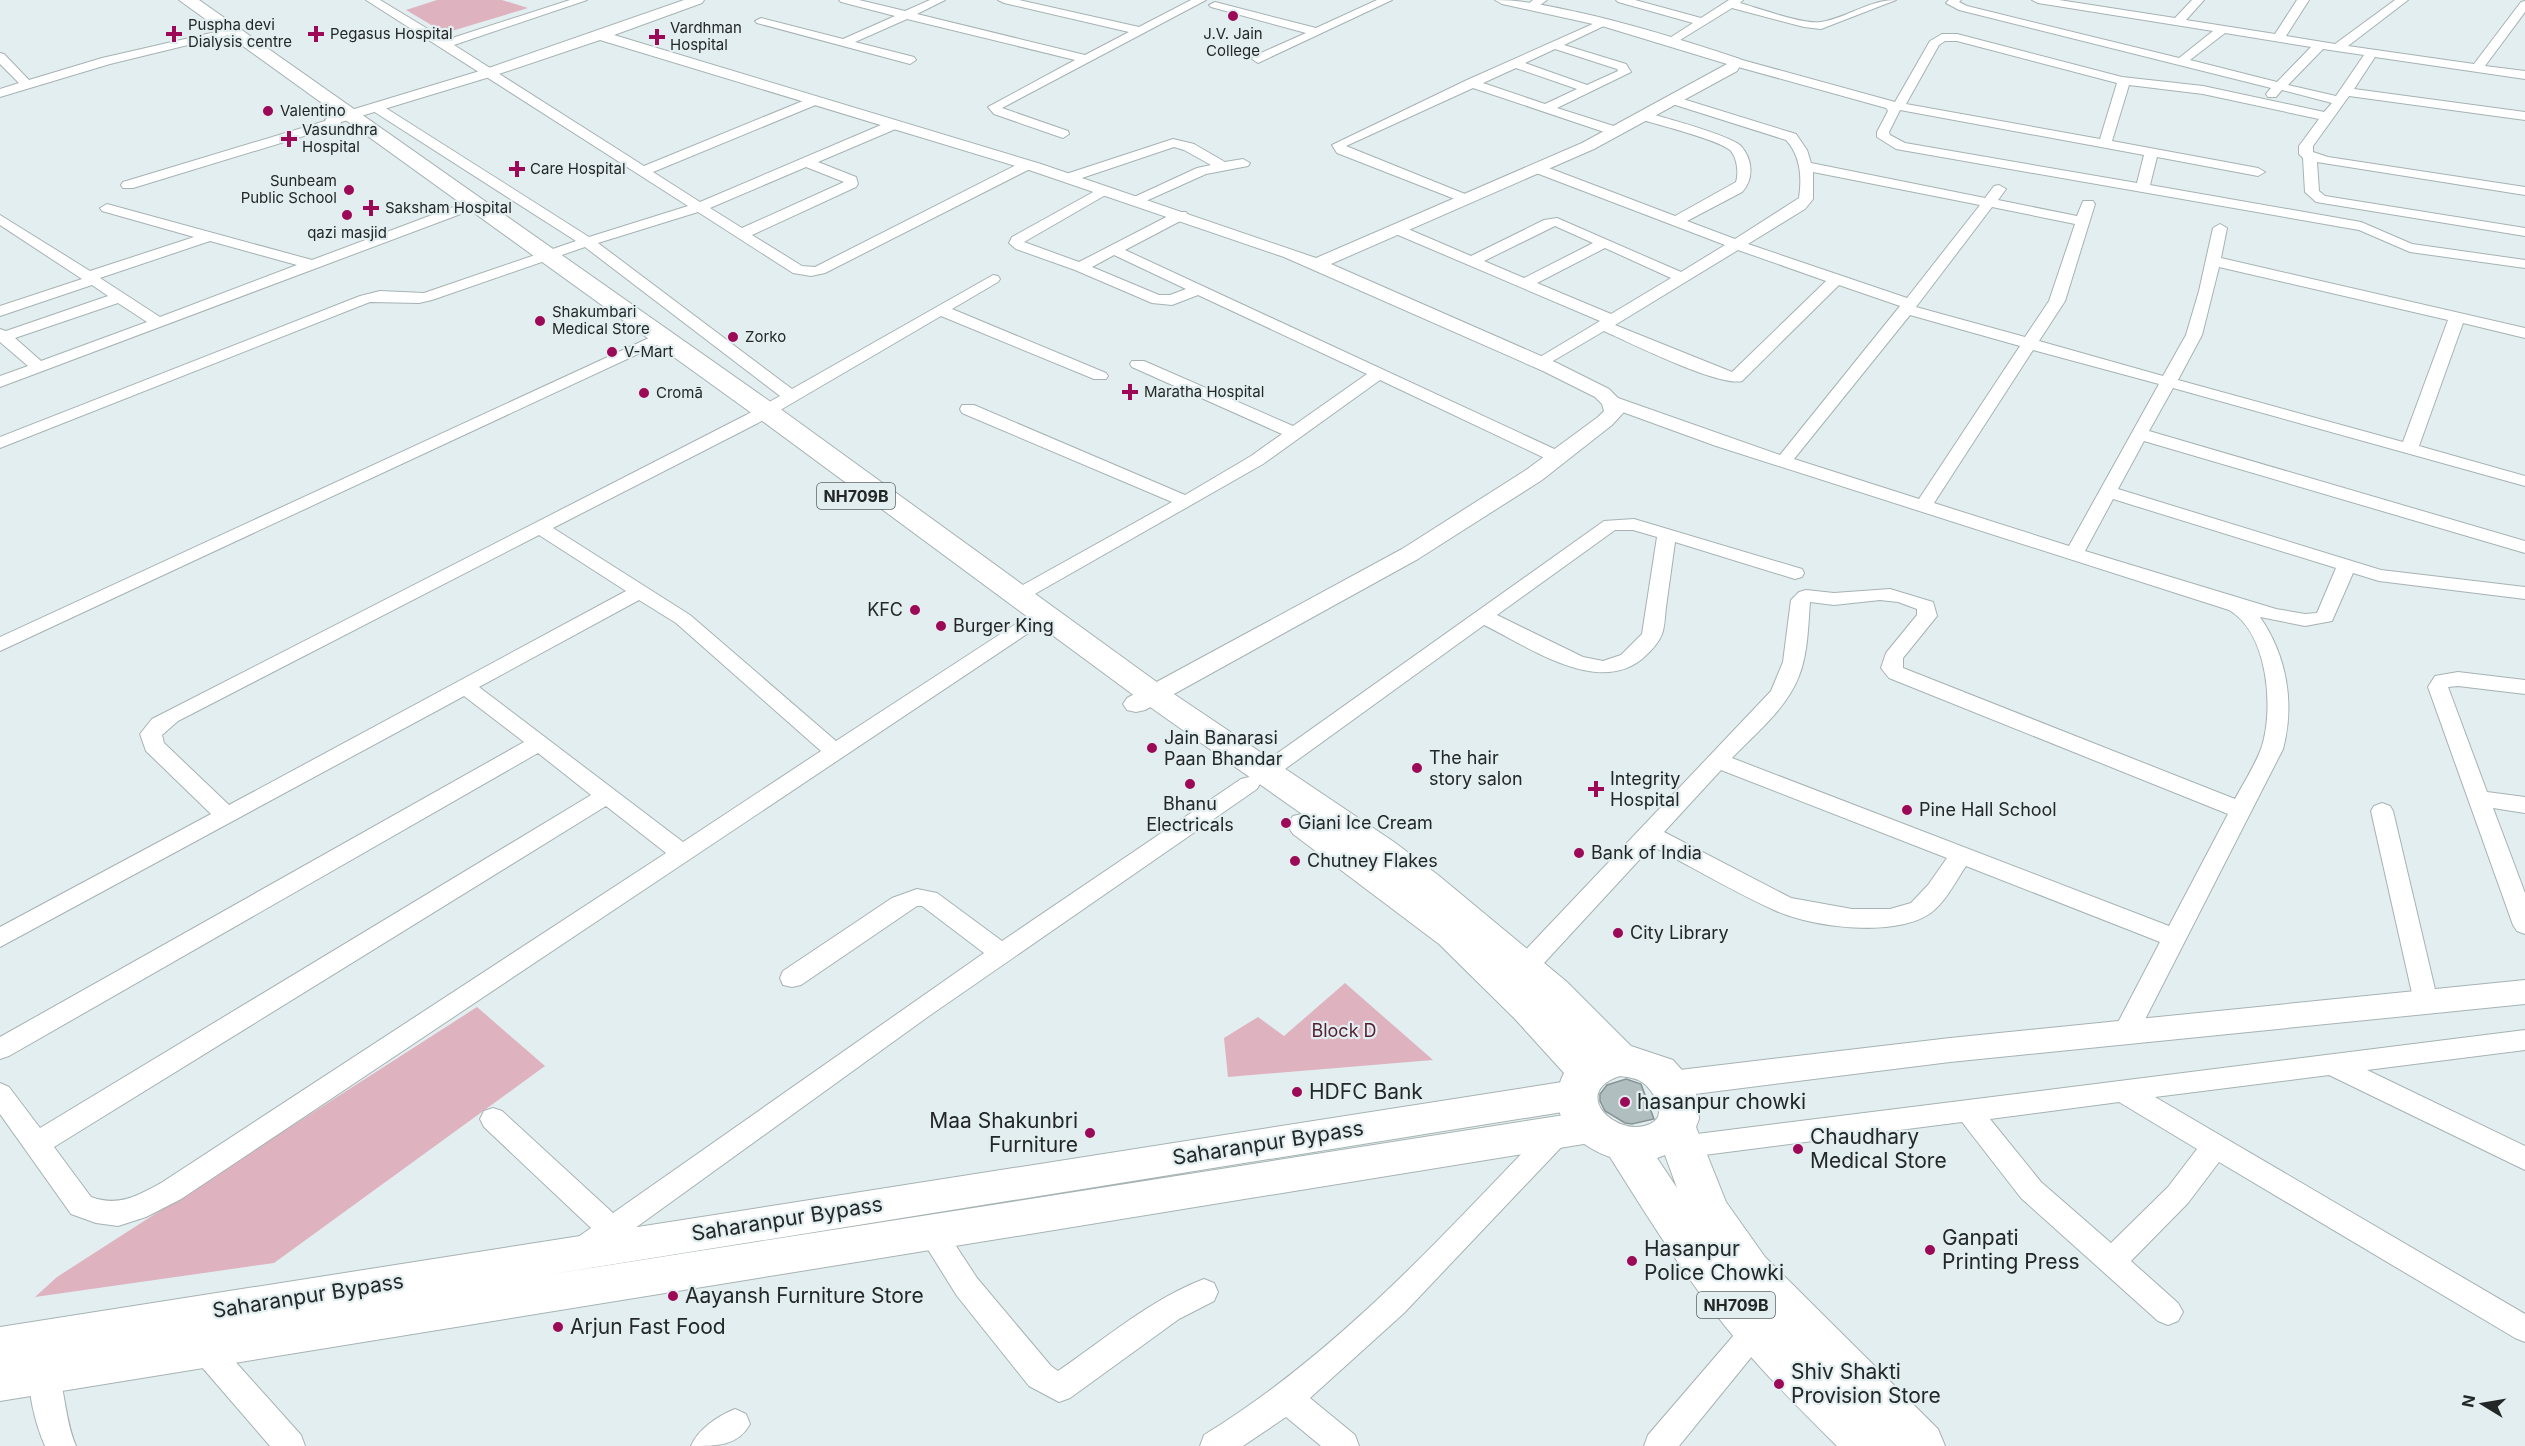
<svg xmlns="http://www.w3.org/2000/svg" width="2525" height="1446" viewBox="0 0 2525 1446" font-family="Inter,sans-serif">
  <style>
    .green { fill: #dfb2c0 }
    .building { fill: #b1bebf; stroke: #879394; stroke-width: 1.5 }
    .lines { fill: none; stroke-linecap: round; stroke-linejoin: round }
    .minor-casing { stroke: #a6b2b3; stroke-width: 2 }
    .tertiary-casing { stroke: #a6b2b3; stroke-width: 2 }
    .secondary-casing { stroke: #a6b2b3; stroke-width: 2 }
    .trunk-casing { stroke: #a6b2b3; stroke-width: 2 }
    .minor { fill: #fff; fill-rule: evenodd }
    .tertiary { fill: #fff; fill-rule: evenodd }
    .secondary { fill: #fff; fill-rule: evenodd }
    .trunk { fill: #fff; fill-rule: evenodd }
    .poi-dot { fill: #9c0956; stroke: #e2eeef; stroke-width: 2 }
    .labels { text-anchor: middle; stroke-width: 4.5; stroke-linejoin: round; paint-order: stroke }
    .far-poi-label { font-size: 15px; fill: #232728; stroke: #e2eeef; text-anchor: start }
    .shield { fill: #e2eeef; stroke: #5c6364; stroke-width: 1.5 }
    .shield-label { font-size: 16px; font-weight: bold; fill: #232728 }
    .poi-label { font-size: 18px; fill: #232728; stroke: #e2eeef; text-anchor: start }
    .park-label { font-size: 18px; fill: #541d33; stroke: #e2eeef }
    .near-poi-label { font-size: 21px; fill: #232728; stroke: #e2eeef; text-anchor: start }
    .near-street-label { font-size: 21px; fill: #232728; stroke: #e2eeef }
  </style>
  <rect width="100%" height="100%" fill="#e2eeef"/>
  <g class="green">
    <polygon points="437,0 502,0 528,8 445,33 406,10"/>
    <polygon points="1345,983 1433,1060 1228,1077 1224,1038 1258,1017 1284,1036"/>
    <polygon points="477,1007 545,1066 274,1263 35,1297 57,1277"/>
  </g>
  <polygon class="building" points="1626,1079 1641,1084 1654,1119 1632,1124 1625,1123 1605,1111 1600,1101 1600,1094 1607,1085"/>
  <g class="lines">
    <defs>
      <g id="minor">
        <path d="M 366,0 L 380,0 L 446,40 L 570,0 L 587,0 L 454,45 L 644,166 L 810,98 L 818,98 L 820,101 L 818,104 L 653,172 L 700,202 L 888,122 L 898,122 L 899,125 L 898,128 L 818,162 L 856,177 L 858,184 L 856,187 L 752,235 L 802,266 L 815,267 L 1022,162 L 1032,162 L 1034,165 L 1032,168 L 825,273 L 811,276 L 793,273 L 698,212 L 598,243 L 792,389 L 993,275 L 998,276 L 1000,279 L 998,282 L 952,309 L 1106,373 L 1108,376 L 1106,379 L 1094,379 L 941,316 L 758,423 L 553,528 L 690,615 L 836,741 L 1022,620 L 1036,620 L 1039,624 L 1036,628 L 181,1199 L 146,1217 L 118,1226 L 96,1223 L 71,1214 L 0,1114 L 0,1083 L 9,1087 L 40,1128 L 591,795 L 538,753 L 9,1056 L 0,1059 L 0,1037 L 524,742 L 464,696 L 0,947 L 0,927 L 211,814 L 146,751 L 140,734 L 152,719 L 746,415 L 780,396 L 585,247 L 432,300 L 419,303 L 370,302 L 0,448 L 0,437 L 360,296 L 380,291 L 424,293 L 576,241 L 373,111 L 371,108 L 373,105 L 381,105 L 589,237 L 688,206 ZM 806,167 L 844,182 L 742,228 L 710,208 ZM 539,535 L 626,591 L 229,805 L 164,743 L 162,735 L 178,721 ZM 639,600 L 676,623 L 821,751 L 683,842 L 479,687 ZM 606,806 L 666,853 L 161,1183 C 137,1196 119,1207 91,1197 L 54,1147 Z"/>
        <polygon points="839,0 859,0 905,11 930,0 945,0 917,14 1085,55 1129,32 1004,3 998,0 1019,0 1139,27 1191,0 1206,0 1002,108 1068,131 1069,134 1063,138 994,114 988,107 1075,60 907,19 855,42 914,57 916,60 910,64 757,23 755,21 761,18 843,39 895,16 841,2"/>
        <polygon points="1377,0 1392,0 1258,63 1252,59 1254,56 1306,33 1211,7 1209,5 1215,2 1316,28"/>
        <polygon points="1533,0 1547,0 1536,8 1528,8 1526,6"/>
        <path d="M 1616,0 L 1635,0 L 1701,18 L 1729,0 L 1743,0 L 1740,3 C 1758,8 1804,25 1821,22 C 1847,18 1868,0 1896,0 L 1821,29 L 1804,27 L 1732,8 L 1672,45 L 1668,43 L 1668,39 L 1693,23 L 1618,2 Z"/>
        <path d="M 1949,0 L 1961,0 L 1959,2 L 1967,6 L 2179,58 L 2213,31 L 2038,3 L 2032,0 L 2059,0 L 2175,18 L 2192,0 L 2204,0 L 2186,20 L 2275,34 L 2297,0 L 2309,0 L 2286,36 L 2335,44 L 2395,0 L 2408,0 L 2348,46 L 2474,64 L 2521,2 L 2525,1 L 2525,12 L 2485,66 L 2525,71 L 2525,79 L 2375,57 L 2354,89 L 2525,112 L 2525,120 L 2349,96 L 2313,146 L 2313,152 L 2328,157 L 2525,187 L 2525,195 L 2317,162 L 2319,191 L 2325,196 L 2525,228 L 2525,236 L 2316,202 L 2305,192 L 2303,158 L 2299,154 L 2299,146 L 2319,119 L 2203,94 L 2129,85 L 2112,141 L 2258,168 L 2265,172 L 2258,176 L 2157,157 L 2150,185 L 2361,222 L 2412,244 L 2525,260 L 2525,268 L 2410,252 L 2359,230 L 1896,149 L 1877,137 L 1877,132 L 1888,111 L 1886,108 L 1731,65 L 1729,62 L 1735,58 L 1895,102 L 1930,41 L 1942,34 L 1957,34 L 2122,77 L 2203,86 L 2324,112 L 2332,103 L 2282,90 L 2276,97 L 2268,97 L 2266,94 L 2271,88 L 1959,10 L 1946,3 ZM 2225,33 L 2311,47 L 2277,82 L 2190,60 ZM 1945,41 L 1957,41 L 2117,83 L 2100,139 L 1906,104 L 1939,45 ZM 2323,49 L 2364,55 L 2336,96 L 2288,85 ZM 1900,110 L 2144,155 L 2137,183 L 1905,143 L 1890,135 L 1889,132 Z"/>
        <path d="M 1604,19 L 1610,22 L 1608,24 L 1564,45 L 1626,64 L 1631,72 L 1557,108 L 1620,128 L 1621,131 L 1620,134 L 1610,134 L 1473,88 L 1346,146 L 1470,196 L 1472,199 L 1465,203 L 1337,153 L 1332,145 L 1467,80 ZM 1555,49 L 1617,69 L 1618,71 L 1587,85 L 1525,63 ZM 1516,68 L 1577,89 L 1545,104 L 1483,83 Z"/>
        <polygon points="233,28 239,31 237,33 110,64 0,97 0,89 19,83 0,64 0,53 4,54 29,80 102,58"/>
        <path d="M 1673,96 L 1796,134 L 1807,150 L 1811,163 L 1985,198 L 1994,186 L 1999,185 L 2006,189 L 1998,200 L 2077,216 L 2083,201 L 2093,201 L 2095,204 L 2065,301 L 2039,341 L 2163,376 L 2186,335 L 2199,291 L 2213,228 L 2220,224 L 2227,228 L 2221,258 L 2525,328 L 2525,338 L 2463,323 L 2419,446 L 2525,476 L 2525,486 L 2173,388 L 2149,431 L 2525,541 L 2525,553 L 2144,441 L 2118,489 L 2381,570 L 2525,587 L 2525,599 L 2379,581 L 2353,573 L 2332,621 L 2305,626 L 2260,617 C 2287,656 2295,704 2283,749 L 2135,1039 L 2126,1042 L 2117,1039 L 2113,1032 L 2160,942 L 1966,866 C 1955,882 1944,906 1926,916 C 1888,937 1812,927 1774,910 C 1732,891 1692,867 1652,846 L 1533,975 L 1524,977 L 1515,975 L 1512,968 L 1515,961 L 1771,691 L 1783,662 L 1791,600 L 1799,592 L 1806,590 L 1834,593 L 1890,589 L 1933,602 L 1937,616 L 1903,658 L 1903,668 L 2235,799 C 2244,782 2256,764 2262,746 C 2274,707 2268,633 2229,610 L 1716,446 L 1606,406 L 1604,402 L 1612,397 L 1618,398 L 1780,455 L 1900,306 L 1839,285 L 1742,381 C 1719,387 1630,343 1604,331 L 1541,368 L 1533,363 L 1535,360 L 1600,321 L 1391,232 L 1389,229 L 1391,226 L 1401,226 L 1471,256 L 1544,220 L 1557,218 L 1681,272 L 1725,245 L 1531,171 L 1529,168 L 1536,164 L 1541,165 L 1675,216 L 1736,182 C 1739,173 1737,157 1730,150 C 1716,139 1659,125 1639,119 L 1638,116 L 1644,112 C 1662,117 1730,135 1741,146 C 1753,160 1754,179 1742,192 L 1687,221 L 1735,239 L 1799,198 C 1802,178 1801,156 1786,140 L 1669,103 L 1667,100 ZM 1813,172 L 1980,205 L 1907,298 L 1748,244 L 1805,209 L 1813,199 ZM 1992,207 L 2075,224 L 2049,301 L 2025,337 L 1916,307 ZM 1555,226 L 1593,243 L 1524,278 L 1484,261 ZM 1605,248 L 1671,278 L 1611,314 L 1537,283 ZM 1738,250 L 1826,281 L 1732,372 L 1615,325 ZM 2219,267 L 2448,320 L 2403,442 L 2178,380 L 2202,335 ZM 1910,315 L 2020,346 L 1919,499 L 1794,459 ZM 2033,350 L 2159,384 L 2069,546 L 1934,503 ZM 2113,499 L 2336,568 L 2317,613 L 2305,614 L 2276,609 L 2085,551 ZM 1880,600 L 1898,602 L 1917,609 L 1917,615 L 1886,653 L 1881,668 L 1889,678 L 2228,814 L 2169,926 L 1732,758 C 1756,733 1787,708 1799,676 C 1808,653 1808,627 1810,602 L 1834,605 ZM 1721,770 L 1947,858 L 1928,885 L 1911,903 L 1890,909 L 1852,909 L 1791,898 L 1664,832 Z"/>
        <polygon points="335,118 340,119 341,122 340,125 133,188 123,188 121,185 123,182"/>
        <polygon points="1173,139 1194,144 1225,162 1243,159 1250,163 1248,166 1206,174 1137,205 1132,204 1130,201 1132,198 1197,168 1211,165 1184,150 1174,147 1073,181 1068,182 1061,178 1063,175"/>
        <path d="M 1104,186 L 1111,190 L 1109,193 L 1024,242 L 1079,262 L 1176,212 L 1186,212 L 1188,215 L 1186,218 L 1125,250 L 1563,453 L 1566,457 L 1563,461 L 1551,461 L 1380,380 L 1263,464 L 1026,599 L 1012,599 L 1009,595 L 1012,591 L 1172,502 L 962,413 L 960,409 L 962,405 L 974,405 L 1185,495 L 1251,456 L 1282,434 L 1132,367 L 1130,364 L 1132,361 L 1144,361 L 1293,426 L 1367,374 L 1198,295 L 1172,305 L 1152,303 L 1075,270 L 1016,249 L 1009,243 L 1012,237 ZM 1114,255 L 1186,289 L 1170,295 L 1159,295 L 1092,267 Z"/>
        <path d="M 107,204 L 312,260 L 456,206 L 461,205 L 468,209 L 466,212 L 0,387 L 0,376 L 28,366 L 0,342 L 0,329 L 6,331 L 108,296 L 92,285 L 0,316 L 0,306 L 82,279 L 0,225 L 0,215 L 90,271 L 194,237 L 102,211 L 100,208 ZM 210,241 L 297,265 L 160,317 L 100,278 ZM 118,303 L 147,322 L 41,361 L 15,338 Z"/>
        <polygon points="662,332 670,337 668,340 0,651 0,637"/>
        <path d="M 1634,519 L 1802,569 L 1804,573 L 1802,577 L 1795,579 L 1675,542 C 1672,564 1669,585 1666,607 C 1665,615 1665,626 1662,634 C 1659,643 1649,653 1642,659 C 1597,696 1527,646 1484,625 L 1274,777 L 1266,779 L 1258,777 L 1255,772 L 1258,767 L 1604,521 ZM 1615,530 L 1633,530 L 1657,537 L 1642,634 L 1621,655 L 1603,661 L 1583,657 L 1497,615 Z"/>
        <polygon points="2458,672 2525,680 2525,694 2458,686 2448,687 2487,792 2525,797 2525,813 2493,808 2525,893 2525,934 2517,931 2513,925 2428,687 2435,676"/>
        <polygon points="1249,777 1257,779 1260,784 1257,789 929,1016 595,1257 585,1260 575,1257 571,1248 575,1239 591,1228 484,1127 480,1119 484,1111 493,1108 502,1111 613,1213 984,953 922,906 917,906 801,985 792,987 783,985 780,978 783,971 892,898 917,889 937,893 1002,941 1241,779"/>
        <polygon points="2382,803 2390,806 2393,811 2438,1002 2435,1009 2426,1012 2417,1009 2414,1002 2371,811 2374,806"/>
        <path d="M 2525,1030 L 2525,1050 L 2367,1070 L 2525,1146 L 2525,1170 L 2329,1075 L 2155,1097 L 2525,1314 L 2525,1342 L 2515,1338 L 2219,1162 L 2188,1203 L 2131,1261 L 2178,1303 L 2183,1312 L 2178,1321 L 2168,1325 L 2158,1321 L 2021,1198 L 1962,1122 L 1681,1158 L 1672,1155 L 1668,1147 L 1672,1139 L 1681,1136 ZM 2119,1102 L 2197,1149 L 2168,1187 L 2111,1243 L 2041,1182 L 1990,1119 Z"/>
        <path d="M 1560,1120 L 1569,1123 L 1573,1131 L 1569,1139 L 1404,1313 L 1310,1398 L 1355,1435 L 1359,1446 L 1321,1446 L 1286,1417 L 1243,1446 L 1200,1446 L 1204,1435 C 1338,1353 1442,1236 1551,1123 Z"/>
        <path d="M 931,1220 L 941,1223 L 977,1278 L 1051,1366 L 1058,1371 C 1105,1339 1151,1299 1204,1279 L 1214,1283 L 1218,1292 L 1214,1301 L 1179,1319 L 1070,1398 L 1059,1402 L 1029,1386 L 957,1296 L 917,1232 L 921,1223 Z"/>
        <polygon points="1756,1317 1766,1321 1771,1330 1766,1339 1679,1446 1644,1446 1648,1435 1746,1321"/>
        <polygon points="204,1334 214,1338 301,1435 305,1446 270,1446 194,1358 189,1348 194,1338"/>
        <path d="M 44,1360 L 55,1364 C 66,1389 64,1418 76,1446 L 45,1446 C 36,1425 24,1385 33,1364 Z"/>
        <path d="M 735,1409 L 746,1414 L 750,1424 C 738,1446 717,1446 691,1446 C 698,1429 718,1416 735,1409 Z"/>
      </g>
      <g id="tertiary">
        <path d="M 684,0 L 704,0 L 702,3 L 614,35 L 1041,164 L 1316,258 L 1582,143 L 1727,64 L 1602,26 L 1502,4 L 1495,0 C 1523,0 1549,6 1577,12 C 1632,24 1686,41 1740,59 L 1742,62 L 1737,71 L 1594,149 L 1331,264 L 1557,363 L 1609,389 L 1622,402 L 1624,412 L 1612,425 L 1542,480 L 1418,559 L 1145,710 L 1136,712 L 1127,710 L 1123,704 L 1127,698 L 1402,549 L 1526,470 L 1598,417 L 1604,411 L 1602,404 L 1595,397 L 1543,371 L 1284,257 L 1029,170 L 600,40 L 493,76 L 338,123 L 328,123 L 325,120 L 328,117 L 483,70 Z"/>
        <polygon points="2525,980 2525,1004 1950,1062 1671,1097 1660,1093 1655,1084 1660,1075 1671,1071 1950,1038"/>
      </g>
      <polygon id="secondary" points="1575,1080 1588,1084 1594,1095 1588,1106 1575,1110 540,1276 1590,1111 1603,1116 1609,1127 1603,1138 1590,1143 0,1401 0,1327"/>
      <path id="trunk" d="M 179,0 L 199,0 L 775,405 L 1165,688 L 1394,842 L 1438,875 L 1567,982 L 1631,1046 L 1673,1060 L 1688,1077 L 1698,1099 L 1699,1119 L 1696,1127 L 1726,1202 L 1765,1257 L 1938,1429 L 1945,1446 L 1837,1446 C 1803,1412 1769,1379 1739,1343 C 1690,1285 1650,1221 1610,1157 C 1573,1144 1544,1112 1564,1073 L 1515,1019 L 1439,944 L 1293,834 L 1287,825 L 1293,816 L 1302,814 L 1143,702 L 757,417 ZM 1620,1076 C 1628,1077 1636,1078 1642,1082 C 1654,1090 1669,1116 1650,1124 C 1618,1139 1568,1093 1620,1076 ZM 1665,1155 L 1677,1188 L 1657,1158 Z"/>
    </defs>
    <use href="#minor" class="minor-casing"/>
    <use href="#tertiary" class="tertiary-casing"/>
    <use href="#secondary" class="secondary-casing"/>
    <use href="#trunk" class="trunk-casing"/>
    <use href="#minor" class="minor"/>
    <use href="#tertiary" class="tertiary"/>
    <use href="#secondary" class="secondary"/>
    <use href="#trunk" class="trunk"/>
  </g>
  <g class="poi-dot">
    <circle cx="1233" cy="16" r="6"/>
    <path d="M171 25h6v6h6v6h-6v6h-6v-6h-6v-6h6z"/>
    <path d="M313 25h6v6h6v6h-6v6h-6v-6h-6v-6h6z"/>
    <path d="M654 28h6v6h6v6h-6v6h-6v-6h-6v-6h6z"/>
    <circle cx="268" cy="111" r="6"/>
    <path d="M286 130h6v6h6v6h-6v6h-6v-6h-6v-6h6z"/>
    <path d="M514 160h6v6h6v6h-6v6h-6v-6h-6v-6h6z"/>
    <circle cx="349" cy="190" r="6"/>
    <path d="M368 199h6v6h6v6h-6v6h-6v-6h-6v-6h6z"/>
    <circle cx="347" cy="215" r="6"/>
    <circle cx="540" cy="321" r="6"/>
    <circle cx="733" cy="337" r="6"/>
    <circle cx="612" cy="352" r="6"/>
    <path d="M1127 383h6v6h6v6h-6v6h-6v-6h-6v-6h6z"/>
    <circle cx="644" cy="393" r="6"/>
    <circle cx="915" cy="610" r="6"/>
    <circle cx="941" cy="626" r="6"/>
    <circle cx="1152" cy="748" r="6"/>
    <circle cx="1417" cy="768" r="6"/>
    <circle cx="1190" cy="784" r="6"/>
    <path d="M1593 780h6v6h6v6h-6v6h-6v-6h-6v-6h6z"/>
    <circle cx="1907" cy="810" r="6"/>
    <circle cx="1286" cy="823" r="6"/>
    <circle cx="1579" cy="853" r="6"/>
    <circle cx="1295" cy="861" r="6"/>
    <circle cx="1618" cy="933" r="6"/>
    <circle cx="1297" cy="1092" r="6"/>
    <circle cx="1625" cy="1102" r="6"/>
    <circle cx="1090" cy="1133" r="6"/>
    <circle cx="1798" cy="1149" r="6"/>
    <circle cx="1930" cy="1250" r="6"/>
    <circle cx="1632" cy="1261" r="6"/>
    <circle cx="673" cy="1296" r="6"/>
    <circle cx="558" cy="1327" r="6"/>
    <circle cx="1779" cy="1384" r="6"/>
  </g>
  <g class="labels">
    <g class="far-poi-label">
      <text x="188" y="30">Puspha devi<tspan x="188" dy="17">Dialysis centre</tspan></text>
      <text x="670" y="33">Vardhman<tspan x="670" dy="17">Hospital</tspan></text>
      <text x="330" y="39">Pegasus Hospital</text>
      <text x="1233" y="39" text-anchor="middle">J.V. Jain<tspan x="1233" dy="17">College</tspan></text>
      <text x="280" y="116">Valentino</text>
      <text x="302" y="135">Vasundhra<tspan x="302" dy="17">Hospital</tspan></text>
      <text x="530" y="174">Care Hospital</text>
      <text x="337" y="186" text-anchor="end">Sunbeam<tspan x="337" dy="17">Public School</tspan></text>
      <text x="385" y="213">Saksham Hospital</text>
      <text x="347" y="238" text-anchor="middle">qazi masjid</text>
      <text x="552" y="317">Shakumbari<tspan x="552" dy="17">Medical Store</tspan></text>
      <text x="745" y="342">Zorko</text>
      <text x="624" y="357">V-Mart</text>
      <text x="1144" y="397">Maratha Hospital</text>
      <text x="656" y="398">Cromā</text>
    </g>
    <g class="shield">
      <rect x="817" y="483" width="78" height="26" rx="4.5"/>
      <rect x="1697" y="1292" width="78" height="26" rx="4.5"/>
    </g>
    <g class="shield-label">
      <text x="856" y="502">NH709B</text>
      <text x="1736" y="1311">NH709B</text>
    </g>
    <g class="poi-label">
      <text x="903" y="616" text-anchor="end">KFC</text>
      <text x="953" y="632">Burger King</text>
      <text x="1164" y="744">Jain Banarasi<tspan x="1164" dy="21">Paan Bhandar</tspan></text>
      <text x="1429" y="764">The hair<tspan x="1429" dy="21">story salon</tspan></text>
      <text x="1610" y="785">Integrity<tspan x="1610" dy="21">Hospital</tspan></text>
      <text x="1190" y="810" text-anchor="middle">Bhanu<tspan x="1190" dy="21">Electricals</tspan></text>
      <text x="1919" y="816">Pine Hall School</text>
      <text x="1298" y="829">Giani Ice Cream</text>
      <text x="1591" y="859">Bank of India</text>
      <text x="1307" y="867">Chutney Flakes</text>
      <text x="1630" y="939">City Library</text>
    </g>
    <g class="park-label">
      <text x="1344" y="1037">Block D</text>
    </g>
    <g class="near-poi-label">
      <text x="1309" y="1099">HDFC Bank</text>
      <text x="1637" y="1109">hasanpur chowki</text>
      <text x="1078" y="1128" text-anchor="end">Maa Shakunbri<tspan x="1078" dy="24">Furniture</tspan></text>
      <text x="1810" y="1144">Chaudhary<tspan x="1810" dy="24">Medical Store</tspan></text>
      <text x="1942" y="1245">Ganpati<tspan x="1942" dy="24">Printing Press</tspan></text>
      <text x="1644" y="1256">Hasanpur<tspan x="1644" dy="24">Police Chowki</tspan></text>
      <text x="685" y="1303">Aayansh Furniture Store</text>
      <text x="570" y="1334">Arjun Fast Food</text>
      <text x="1791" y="1379">Shiv Shakti<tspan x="1791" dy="24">Provision Store</tspan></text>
    </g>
    <g class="near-street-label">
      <text transform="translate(1268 1143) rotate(-9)" y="7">Saharanpur Bypass</text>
      <text transform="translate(787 1219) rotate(-9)" y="7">Saharanpur Bypass</text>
      <text transform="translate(308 1296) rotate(-9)" y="7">Saharanpur Bypass</text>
    </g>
  </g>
  <g transform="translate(2483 1404) rotate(281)" stroke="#e2eeef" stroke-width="4.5" paint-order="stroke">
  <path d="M0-4.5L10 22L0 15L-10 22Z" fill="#232728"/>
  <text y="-9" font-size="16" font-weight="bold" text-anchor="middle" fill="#232728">N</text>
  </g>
</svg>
